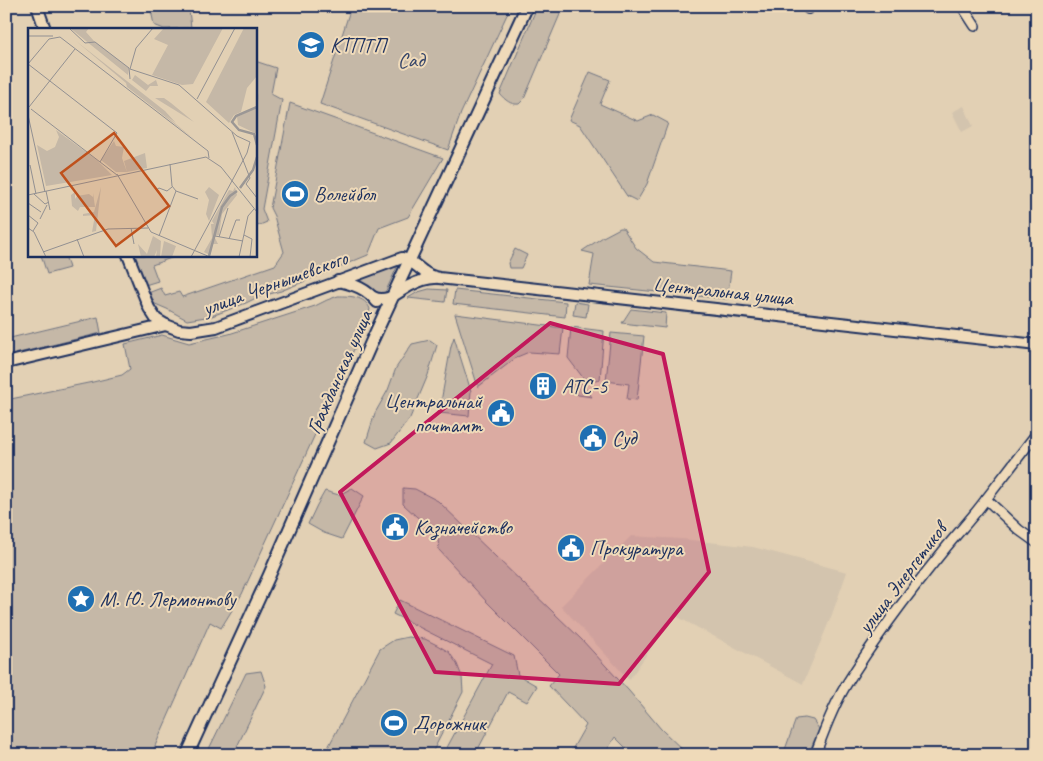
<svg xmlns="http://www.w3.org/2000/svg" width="1043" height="761" viewBox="0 0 1043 761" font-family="Caveat,sans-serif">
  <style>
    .built { fill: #d3c4ae }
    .green { fill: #c5b8a7; stroke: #707482 }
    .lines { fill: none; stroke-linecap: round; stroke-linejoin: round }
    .minor-casing { stroke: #1b2f5e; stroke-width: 12 }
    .tertiary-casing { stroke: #1b2f5e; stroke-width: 14 }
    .secondary-casing { stroke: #1b2f5e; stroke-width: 15 }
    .minor { stroke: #efdab9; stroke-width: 9 }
    .tertiary { stroke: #efdab9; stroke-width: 10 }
    .secondary { stroke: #efdab9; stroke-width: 11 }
    .marked { fill: #c2185b; fill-opacity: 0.2; stroke: #c2185b; stroke-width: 4; stroke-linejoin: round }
    .labels { text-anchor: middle; stroke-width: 4; stroke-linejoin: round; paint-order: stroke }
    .poi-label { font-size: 21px; fill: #1b2f5e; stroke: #efdab9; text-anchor: start }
    .park-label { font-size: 21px; fill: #344469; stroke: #efdab9 }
    .street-label { font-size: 21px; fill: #1b2f5e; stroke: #efdab9 }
    .inset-river { fill: none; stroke: #9b9795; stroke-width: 2.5 }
    .inset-road { fill: none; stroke: #929092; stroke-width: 1 }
    .view { fill: #bf511c; fill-opacity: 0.15; stroke: #bf511c; stroke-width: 2.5 }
    .inset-edge { fill: none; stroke: #1b2f5e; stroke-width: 2.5 }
  </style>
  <rect width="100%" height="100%" fill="#e2d0b4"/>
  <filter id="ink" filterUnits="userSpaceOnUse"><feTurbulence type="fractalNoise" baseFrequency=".02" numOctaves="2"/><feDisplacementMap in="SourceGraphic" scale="10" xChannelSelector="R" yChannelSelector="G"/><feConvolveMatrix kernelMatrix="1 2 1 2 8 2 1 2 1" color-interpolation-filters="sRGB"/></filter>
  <g filter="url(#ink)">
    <g class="built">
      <polygon points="964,106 973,126 962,132 952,112"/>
      <polygon points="631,536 682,539 753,547 847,572 831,617 803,684 674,615 629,680 561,606"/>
    </g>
    <g class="green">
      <polygon points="167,6 189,10 191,28 164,29 154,25 151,10"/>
      <polygon points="376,6 511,6 461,113 448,150 320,104 351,7 374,12"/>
      <path d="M 540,6 L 555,6 L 561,12 L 524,99 L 519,104 C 511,105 505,100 500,94 L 534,14 Z"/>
      <polygon points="255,61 276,68 271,94 282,100 262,209 267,222 255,227"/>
      <polygon points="590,72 610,80 600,104 638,121 653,115 668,123 647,184 637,201 627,196 580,125 569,120"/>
      <polygon points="290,103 443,158 408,217 379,228 368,255 281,291 258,297 246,303 212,316 187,320 167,309 153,303 148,293 161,288 165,296 179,292 182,297 275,265 284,252 274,216 270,208"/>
      <polygon points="620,228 623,228 636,248 654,262 731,271 727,299 589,285 594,254 582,251 603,237"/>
      <polygon points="515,249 527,255 521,268 509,268 508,263"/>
      <polygon points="41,255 65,255 69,268 47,274"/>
      <polygon points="134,255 179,255 152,265 158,281 145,285"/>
      <polygon points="398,265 383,297 369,286 353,280"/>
      <polygon points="429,289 447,290 445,302 408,298 418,292"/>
      <polygon points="455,290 566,302 565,317 453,304"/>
      <path d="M 338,296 C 350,296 365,296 370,309 L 366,323 L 242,594 L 221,628 L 210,622 L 151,755 L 6,755 L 6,400 L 93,382 L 122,375 L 130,369 L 125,344 L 162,335 L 189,343 L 229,334 L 315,306 L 327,300 Z"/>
      <polygon points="575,302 588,304 586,317 573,315"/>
      <polygon points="631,309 666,313 665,328 622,323"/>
      <polygon points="455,314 563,328 560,354 529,352 517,357 478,387"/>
      <polygon points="98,317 101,333 6,356 6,339"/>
      <polygon points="571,327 604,331 600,380 584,379 568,358"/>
      <polygon points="611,333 644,336 637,400 627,399 629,384 606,381"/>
      <polygon points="454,337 471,391 469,416 439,413 451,346"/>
      <polygon points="430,340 437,345 428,375 410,418 391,443 377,448 366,442 375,413 388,390 396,368 412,344"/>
      <polygon points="567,382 581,383 592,397 578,395"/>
      <polygon points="352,488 364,496 342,539 324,533 308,524 317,505 325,491 339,495"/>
      <polygon points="403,488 415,489 438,501 582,640 629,691 661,729 688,755 633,755 615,737 604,755 569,755 586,725 549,686 559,674 486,601 439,550 437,528 417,517 403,504"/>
      <polygon points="400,600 514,656 518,675 537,686 527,702 508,692 475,755 443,755 492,664 393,614"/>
      <polygon points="408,637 425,639 437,645 449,652 457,664 462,677 463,692 431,755 324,755 380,649 394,640"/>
      <polygon points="261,671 266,686 233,755 206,755 246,673"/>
      <polygon points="805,718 813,720 819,729 808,755 783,755 796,719"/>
    </g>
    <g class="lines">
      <defs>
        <g id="minor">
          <polyline points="807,6 808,9"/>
          <polyline points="962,6 975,26"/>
          <polyline points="986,499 1019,530 1037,543"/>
          <path d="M 815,755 C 824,731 833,707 846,685 C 875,638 909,593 944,550 C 957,534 971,519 983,503 C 1001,480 1019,456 1037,433"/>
        </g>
        <g id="tertiary">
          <polyline points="37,6 45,29"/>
          <path d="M 128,255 L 149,308 L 156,319 L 166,325 L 179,330 L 191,331 L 216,327 L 402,258 C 410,259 416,266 423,271 C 428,275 433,277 439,278 L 1037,345"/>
          <path d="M 338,281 C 354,284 367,289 377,302"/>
          <path d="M 373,297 C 387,304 398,292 409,286 C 417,282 426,278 435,278"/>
          <polyline points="6,363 166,325"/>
        </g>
        <polyline id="secondary" points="187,755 269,576 372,341 527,6"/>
      </defs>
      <use href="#minor" class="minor-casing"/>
      <use href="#tertiary" class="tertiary-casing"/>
      <use href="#secondary" class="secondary-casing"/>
      <use href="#minor" class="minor"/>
      <use href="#tertiary" class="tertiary"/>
      <use href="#secondary" class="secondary"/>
    </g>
  </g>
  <path class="marked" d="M 550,323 L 663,354 L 709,572 L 619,684 L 435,672 L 340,492 Z"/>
  <defs>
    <symbol id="university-disc" viewBox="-11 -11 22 22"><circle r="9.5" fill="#1f6fb2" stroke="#efdab9"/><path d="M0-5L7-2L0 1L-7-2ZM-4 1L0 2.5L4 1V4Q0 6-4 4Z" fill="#fff"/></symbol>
    <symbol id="stadium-disc" viewBox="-11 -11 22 22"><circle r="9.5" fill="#1f6fb2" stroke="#efdab9"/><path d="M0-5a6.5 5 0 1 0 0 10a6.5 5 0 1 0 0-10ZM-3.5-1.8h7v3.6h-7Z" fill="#fff"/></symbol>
    <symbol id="building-disc" viewBox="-11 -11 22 22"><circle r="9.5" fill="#1f6fb2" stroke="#efdab9"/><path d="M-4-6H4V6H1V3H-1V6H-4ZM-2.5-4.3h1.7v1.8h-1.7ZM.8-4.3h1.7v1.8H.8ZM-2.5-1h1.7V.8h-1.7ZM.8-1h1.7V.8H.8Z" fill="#fff"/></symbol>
    <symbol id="civic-disc" viewBox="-11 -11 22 22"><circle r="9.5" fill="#1f6fb2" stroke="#efdab9"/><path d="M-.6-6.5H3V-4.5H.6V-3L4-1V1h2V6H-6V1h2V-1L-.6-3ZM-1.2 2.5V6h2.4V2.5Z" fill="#fff"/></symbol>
    <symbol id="sight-disc" viewBox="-11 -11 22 22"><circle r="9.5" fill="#1f6fb2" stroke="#efdab9"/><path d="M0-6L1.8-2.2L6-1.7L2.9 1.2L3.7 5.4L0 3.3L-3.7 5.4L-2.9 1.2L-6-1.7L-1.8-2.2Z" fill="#fff"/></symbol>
  </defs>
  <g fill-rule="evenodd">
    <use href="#university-disc" x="295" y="29" width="32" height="32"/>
    <use href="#stadium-disc" x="279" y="178" width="32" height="32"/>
    <use href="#building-disc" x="527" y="370" width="32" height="32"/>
    <use href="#civic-disc" x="485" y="397" width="32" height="32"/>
    <use href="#civic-disc" x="577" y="422" width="32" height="32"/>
    <use href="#civic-disc" x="379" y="511" width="32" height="32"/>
    <use href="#civic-disc" x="555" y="532" width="32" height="32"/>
    <use href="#sight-disc" x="65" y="583" width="32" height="32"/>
    <use href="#stadium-disc" x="378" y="707" width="32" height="32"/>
  </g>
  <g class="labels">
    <g class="poi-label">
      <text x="330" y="52">КТПТП</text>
      <text x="314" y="201">Волейбол</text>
      <text x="562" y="393">АТС-5</text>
      <text x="482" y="408" text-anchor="end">Центральнай<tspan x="482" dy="24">почтамт</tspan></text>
      <text x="612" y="445">Суд</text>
      <text x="414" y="534">Казначейство</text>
      <text x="590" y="555">Прокуратура</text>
      <text x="100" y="606">М. Ю. Лермонтову</text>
      <text x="413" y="730">Дорожник</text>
    </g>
    <g class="park-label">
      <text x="411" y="67">Сад</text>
    </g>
    <g class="street-label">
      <text transform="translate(275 283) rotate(-20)" y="7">улица Чернышевского</text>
      <text transform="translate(723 291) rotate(6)" y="7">Центральная улица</text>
      <text transform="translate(339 372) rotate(-66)" y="7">Гражданская улица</text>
      <text transform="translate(902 578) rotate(-53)" y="7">улица Энергетиков</text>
    </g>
  </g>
  <g transform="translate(28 28)">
    <rect width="229" height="229" fill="#e2d0b4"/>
    <path d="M 42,0 L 61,0 L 58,4 L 66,13 L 101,40 L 100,47 ZM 136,0 L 195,0 L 165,56 L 154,57 L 124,47 L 140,17 L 126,11 ZM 216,0 L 229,0 L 229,48 L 219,60 L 213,84 L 206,87 L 201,95 L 178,74 ZM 48,13 L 137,83 L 148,95 L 137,87 L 167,112 L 99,59 L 98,55 ZM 107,47 L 120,57 L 128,52 L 130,58 L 122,58 L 118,63 L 104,52 ZM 127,70 L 136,70 L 143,75 L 166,94 ZM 229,79 L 229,106 L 210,97 L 209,89 ZM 28,102 L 69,132 L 84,147 L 18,158 L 9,117 L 19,123 L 27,119 L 31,109 ZM 86,113 L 88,118 L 96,119 L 94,130 L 99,144 L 88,144 L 73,132 ZM 117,125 L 119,140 L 99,144 L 96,133 ZM 73,159 L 68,203 L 64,204 L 67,187 L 55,188 L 55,186 L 66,184 ZM 181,159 L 191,167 L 181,193 L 178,186 L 181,172 L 177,164 ZM 207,159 L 209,167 L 194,186 L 191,207 L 186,208 L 190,216 L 184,216 L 182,227 L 176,224 L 184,210 L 183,196 L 186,196 L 184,193 L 201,162 L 205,163 ZM 47,164 L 47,171 L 49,168 L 61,166 L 65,169 L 65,165 L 67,179 L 52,179 L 50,183 L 44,178 L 43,167 ZM 125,208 L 133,213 L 132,229 L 128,229 L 129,222 L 126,229 L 113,229 L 110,216 L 119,226 ZM 136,213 L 148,218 L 144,229 L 133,229 Z" fill="#c5b8a7"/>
    <path class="inset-river" d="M 229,79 L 208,88 L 204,94 L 211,102 L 226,106 L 229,117M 212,160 L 225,142 L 229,129M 181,228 L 194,179 L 202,168 L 209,163"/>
    <path class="inset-road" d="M 41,0 L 57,15 L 67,14 L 101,40 L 102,51M 125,0 L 108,20 L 102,41 L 151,57 L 209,108 L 222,114 L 219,125 L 163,229M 0,8 L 25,8M 0,36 L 21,11 L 32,9 L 180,123 L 181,130M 0,36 L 89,105 L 72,134M 169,71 L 207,0M 1,79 L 47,21M 3,81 L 89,147M 0,87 L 17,164M 204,104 L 222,150 L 218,156 L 229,170M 142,136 L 144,158 L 148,163M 2,137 L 8,166M 89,146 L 123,204 L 182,229M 128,162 L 131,160 L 139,163 L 144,159M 18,163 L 22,182M 6,166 L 17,176 L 21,174M 0,167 L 178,129 L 193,139 L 229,184M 0,175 L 13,184M 0,187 L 10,195 L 5,203M 12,191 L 19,177M 0,200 L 6,204 L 18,229M 103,200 L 106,216M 216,207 L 224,211 L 222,229M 131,208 L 148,163 L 170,171M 187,208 L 215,213M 191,209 L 200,180M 49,211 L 56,229M 201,211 L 208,192 L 212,192M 15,224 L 80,201 L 120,200M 211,229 L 220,188 L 226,181"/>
    <path class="view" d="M 86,105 L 141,178 L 88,218 L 33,145 Z"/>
    <rect width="229" height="229" class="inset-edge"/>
  </g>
  <rect width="1043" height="761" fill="none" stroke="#efdab9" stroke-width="25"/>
  <rect x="12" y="12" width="1018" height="736" fill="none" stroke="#1b2f5e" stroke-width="2" filter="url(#ink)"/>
</svg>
